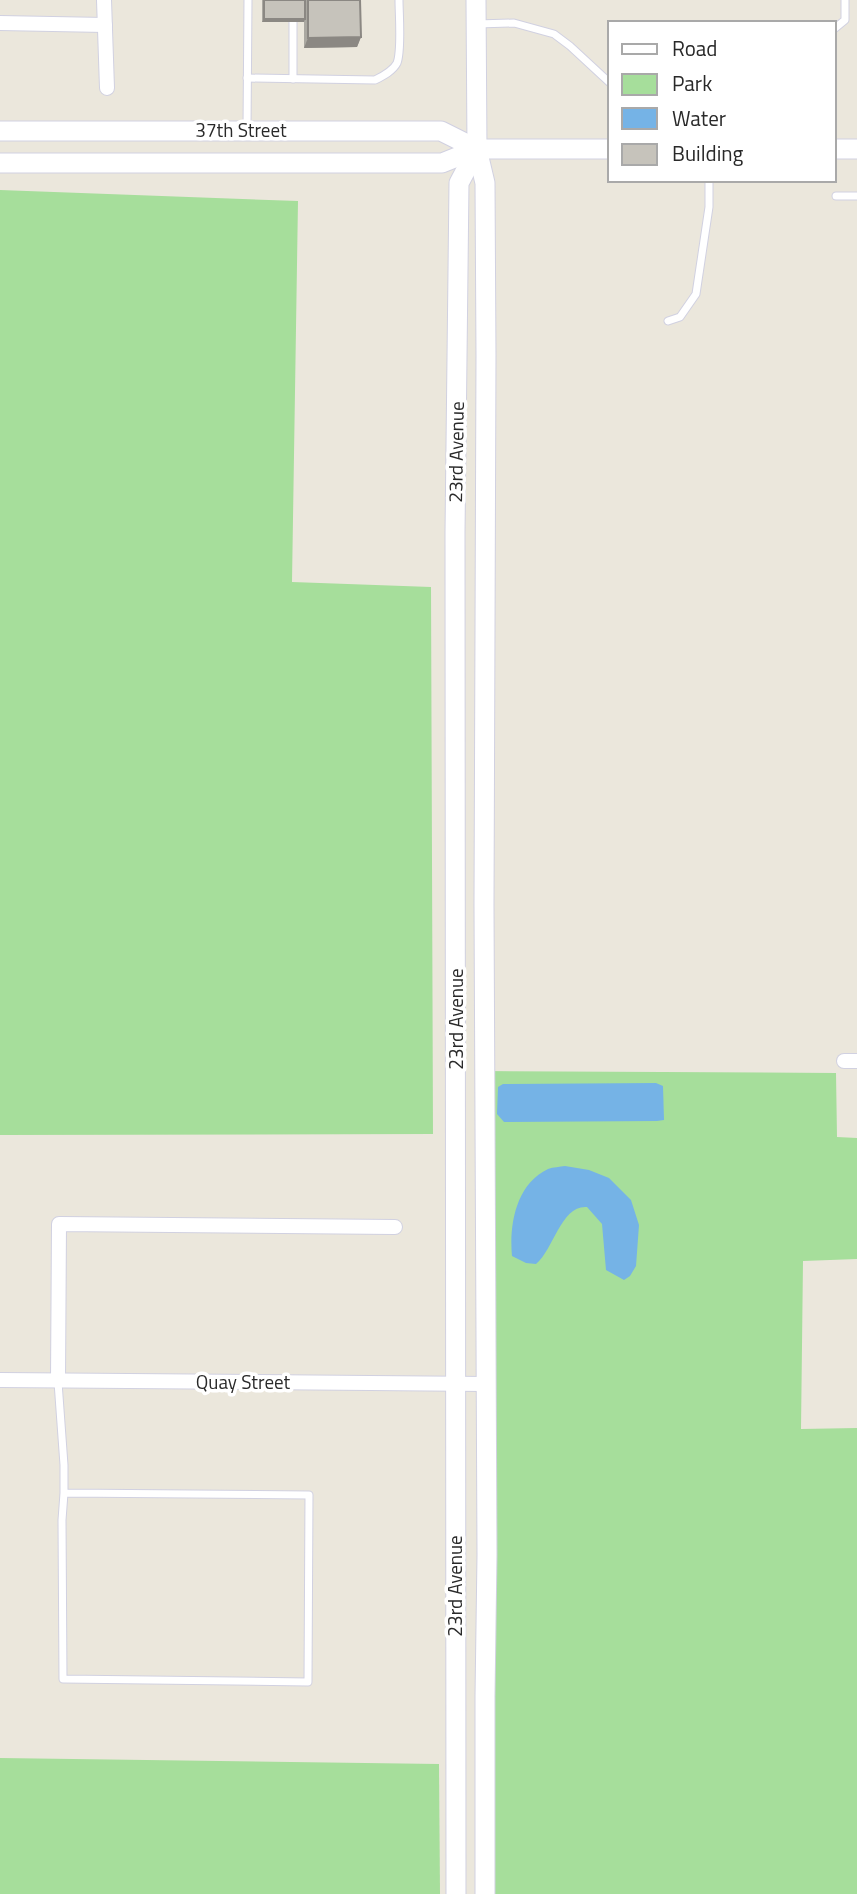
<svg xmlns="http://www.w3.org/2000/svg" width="857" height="1894" viewBox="0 0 857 1894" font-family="'Titillium Web',sans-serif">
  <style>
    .green { fill: #a6de9b }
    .water { fill: #75b3e6 }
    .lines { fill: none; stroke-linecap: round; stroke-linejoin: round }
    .lane-casing { stroke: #d1d1e1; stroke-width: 9 }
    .street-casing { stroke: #d1d1e1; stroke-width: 16 }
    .secondary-casing { stroke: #d1d1e1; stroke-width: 21 }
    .lane { stroke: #fff; stroke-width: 7 }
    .street { stroke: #fff; stroke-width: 14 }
    .secondary { stroke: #fff; stroke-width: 19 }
    .wall { fill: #aaa8a1 }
    .shaded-wall { fill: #8b8883 }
    .building { fill: #c6c3bb; stroke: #8b8883; stroke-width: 2 }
    .labels { text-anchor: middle; stroke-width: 7; stroke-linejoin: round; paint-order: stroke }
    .street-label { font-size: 19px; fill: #292929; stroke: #fff }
  </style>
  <rect width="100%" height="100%" fill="#ebe7dc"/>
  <g class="green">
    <polygon points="0,190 298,201 292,582 431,587 433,1134 0,1135"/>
    <polygon points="484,1071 836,1073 837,1137 857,1138 857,1259 803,1261 801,1429 857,1428 857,1894 489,1894"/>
    <polygon points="0,1758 439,1764 440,1894 0,1894"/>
  </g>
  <g class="water">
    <polygon points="656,1083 663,1086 664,1120 657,1121 504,1122 497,1114 498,1087 503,1084"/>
    <path d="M 565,1166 L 589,1170 L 609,1178 L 631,1200 L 639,1225 L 636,1266 L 630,1276 L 624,1280 L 606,1270 L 602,1224 L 587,1207 C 561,1205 554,1249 536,1264 L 526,1263 L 512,1256 C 509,1225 516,1184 548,1169 C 553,1167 560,1167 565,1166 Z"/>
  </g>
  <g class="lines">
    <defs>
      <g id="lane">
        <polyline points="293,0 293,79"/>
        <polyline points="477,24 514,23 554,34 570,46 610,83"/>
        <polyline points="834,29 845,20 845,0"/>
        <path d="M 247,78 L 375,80 C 383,76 393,71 397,63 C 402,50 399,15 399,0"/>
        <polyline points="247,129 248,0"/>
        <polyline points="836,196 857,196"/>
        <polyline points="668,321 680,317 696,294 709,207 709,180"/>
        <polyline points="58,1382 64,1465 64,1493 309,1495 308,1682 63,1679 62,1520 64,1493"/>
      </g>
      <g id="street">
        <polyline points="104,0 107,88"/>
        <polyline points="0,23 105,25"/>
        <polyline points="844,1061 857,1061"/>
        <polyline points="0,1380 486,1384"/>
        <polyline points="58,1381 59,1224 395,1227"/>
      </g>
      <g id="secondary">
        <polyline points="476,0 477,149 485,183 486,355 484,905 487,1555 485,1696 485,1894"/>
        <polyline points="0,131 441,131 477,149"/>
        <polyline points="834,149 857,149"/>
        <polyline points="0,163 442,163 477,149 610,149"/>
        <polyline points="456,1894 455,533 459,183 477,149"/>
      </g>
    </defs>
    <use href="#lane" class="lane-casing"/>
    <use href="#street" class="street-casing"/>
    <use href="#secondary" class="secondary-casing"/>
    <use href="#lane" class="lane"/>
    <use href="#street" class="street"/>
    <use href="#secondary" class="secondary"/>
  </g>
  <polygon class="wall" points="262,0 360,0 361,37 357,47 304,48 304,22 262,22"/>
  <g class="shaded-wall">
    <polygon points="264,19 305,19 304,22 262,22"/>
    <polygon points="361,37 357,47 304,48 308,38"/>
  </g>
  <g class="building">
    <rect x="264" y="0" width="41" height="19"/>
    <polygon points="308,0 360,0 361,37 308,38"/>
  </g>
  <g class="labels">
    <g class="street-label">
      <text x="241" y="137">37th Street</text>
      <text transform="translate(456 452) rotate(-89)" y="7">23rd Avenue</text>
      <text transform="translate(456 1019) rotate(-90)" y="7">23rd Avenue</text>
      <text x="243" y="1389">Quay Street</text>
      <text transform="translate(455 1586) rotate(-90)" y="7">23rd Avenue</text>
    </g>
  </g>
  <rect x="608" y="21" width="228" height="161" fill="#ffffff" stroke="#a9a9a9" stroke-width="2"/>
  <rect x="622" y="44" width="35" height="10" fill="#ffffff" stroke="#a9a9a9" stroke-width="2"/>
  <text x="672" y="56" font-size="21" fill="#292929">Road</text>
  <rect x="622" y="74" width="35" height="21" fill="#a6de9b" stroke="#a9a9a9" stroke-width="2"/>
  <text x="672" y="91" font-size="21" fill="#292929">Park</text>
  <rect x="622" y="108" width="35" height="21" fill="#75b3e6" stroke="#a9a9a9" stroke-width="2"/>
  <text x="672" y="126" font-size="21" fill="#292929">Water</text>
  <rect x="622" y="144" width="35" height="21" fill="#c6c3bb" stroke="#a9a9a9" stroke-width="2"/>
  <text x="672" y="161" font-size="21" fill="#292929">Building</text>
</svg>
